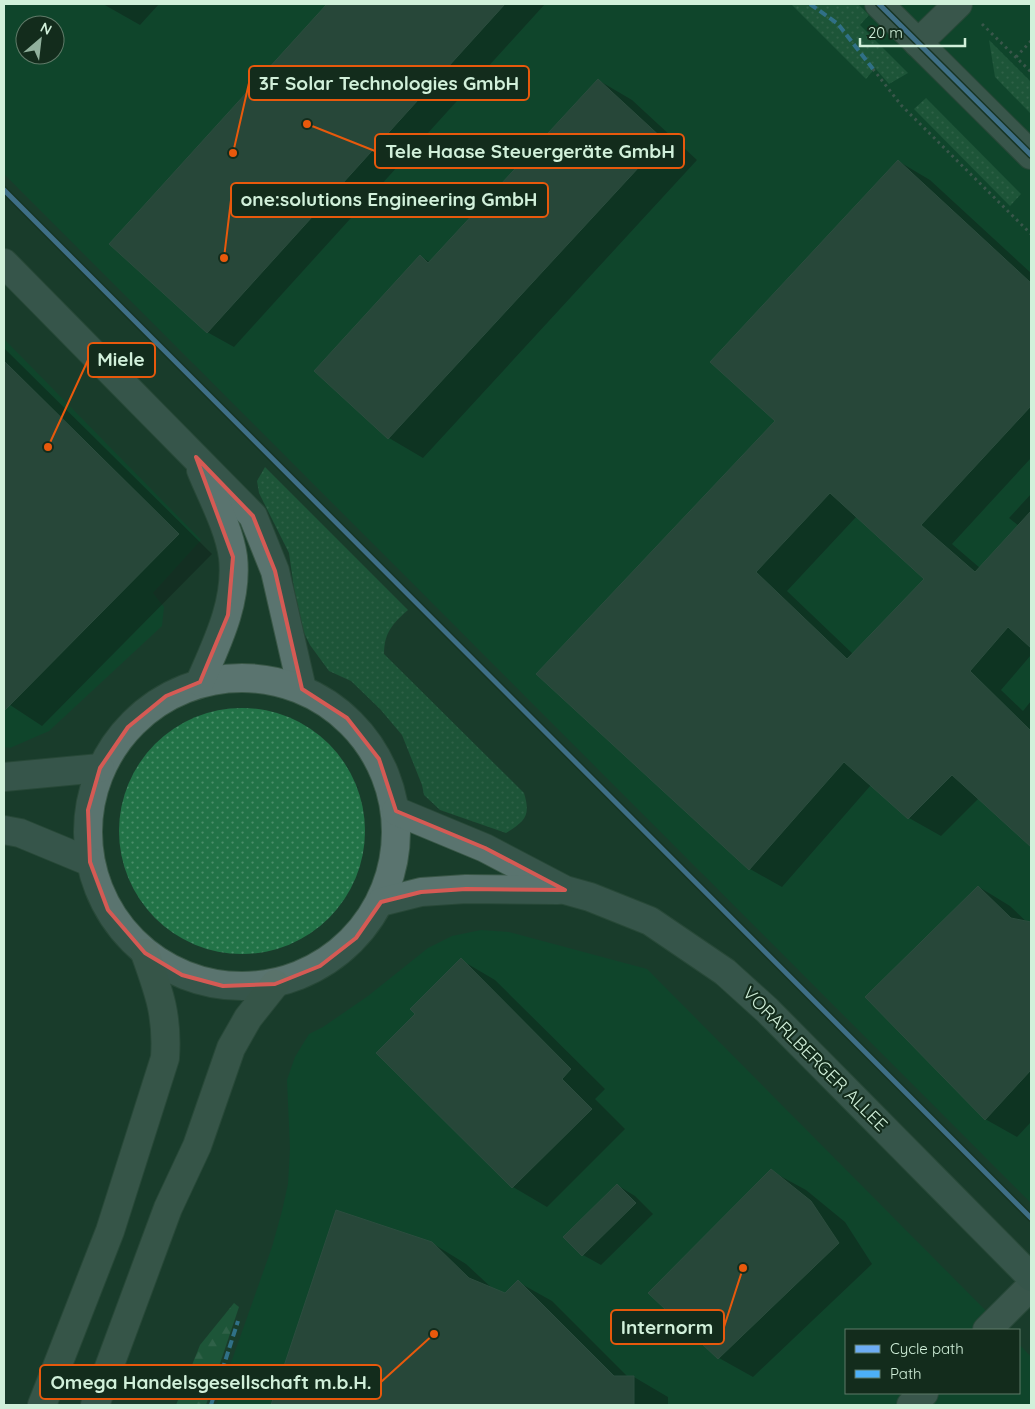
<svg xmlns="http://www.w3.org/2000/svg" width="1035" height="1409" viewBox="0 0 1035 1409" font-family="Quicksand,sans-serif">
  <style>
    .built { fill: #04502c; fill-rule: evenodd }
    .grass { fill: url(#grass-dots) }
    .forest { fill: url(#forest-firs) }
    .shadow { fill: #0007; fill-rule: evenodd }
    .building { fill: #385549; stroke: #416154; fill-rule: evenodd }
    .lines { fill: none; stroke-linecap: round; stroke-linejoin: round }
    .minor-casing { stroke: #395747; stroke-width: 30 }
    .major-casing { stroke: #395747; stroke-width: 30 }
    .highway-casing { stroke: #395747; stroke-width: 30 }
    .path { stroke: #607570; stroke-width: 3; stroke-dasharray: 2.5 4; stroke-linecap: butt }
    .minor { stroke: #607572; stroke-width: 28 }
    .major { stroke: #5a746f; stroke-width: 28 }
    .highway { stroke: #5a736b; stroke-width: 28 }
    .quiet { stroke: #4cb0f7; stroke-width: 4; stroke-dasharray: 8 4; stroke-linecap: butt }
    .cycleway-casing { stroke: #132c1c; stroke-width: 8 }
    .cycleway { stroke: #6dadf4; stroke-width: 5 }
    .marked { fill: none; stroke: #d55a54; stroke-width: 4; stroke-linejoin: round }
    .labels { text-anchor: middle; stroke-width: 4.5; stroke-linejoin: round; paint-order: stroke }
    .street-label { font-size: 18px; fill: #d1f0da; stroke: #132c1c }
    .leader { fill: none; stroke: #e8590c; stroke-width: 2 }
    .callout-dot { fill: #e8590c; stroke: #132c1c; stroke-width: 2 }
    .callout { fill: #132c1c; stroke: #e8590c; stroke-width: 2 }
    .callout-label { font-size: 19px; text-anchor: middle; font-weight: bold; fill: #d1f0da }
  </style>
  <defs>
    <pattern id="grass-dots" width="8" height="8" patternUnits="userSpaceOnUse" patternTransform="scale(1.25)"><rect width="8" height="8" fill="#227347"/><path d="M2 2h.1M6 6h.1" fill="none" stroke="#4b8e6a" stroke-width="1.8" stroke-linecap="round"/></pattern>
    <pattern id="forest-firs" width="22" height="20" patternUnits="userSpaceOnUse" patternTransform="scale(1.25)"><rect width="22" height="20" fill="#227347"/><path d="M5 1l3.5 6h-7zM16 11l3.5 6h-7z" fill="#4b8e6a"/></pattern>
  </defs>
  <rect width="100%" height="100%" fill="#193d2b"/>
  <g class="built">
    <path d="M 4,4 L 1031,4 L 1031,1203 L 4,174 ZM 25,25 L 55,25 L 55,55 L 25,55 Z"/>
    <polygon points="4,339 201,540 153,593 164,607 162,626 49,731 10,748 4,747"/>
    <polygon points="481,930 509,932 647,969 1005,1330 846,1330 846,1393 1019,1393 1019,1344 1031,1357 1031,1405 216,1405 272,1247 282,1211 288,1184 290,1148 287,1080 295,1057 309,1034 323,1027 368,996 428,948 452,936"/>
  </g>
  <g class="grass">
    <polygon points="791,4 858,4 869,15 860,25 908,73 889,84 875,68 866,79"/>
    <polygon points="989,40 1031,82 1031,114 995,77"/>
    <polygon points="926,98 1021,194 1010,206 914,109"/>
    <path d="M 265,467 L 408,610 C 392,624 384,633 384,654 L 524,793 C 531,816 525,821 506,833 L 440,810 L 424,795 L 422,785 L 402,735 L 380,709 L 351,681 L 329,671 L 310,645 L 299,623 L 289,553 L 259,493 L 257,481 Z"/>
    <circle cx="242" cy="831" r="123"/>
  </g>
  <polygon class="forest" points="234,1303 239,1307 206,1405 176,1405 200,1345"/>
  <g class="shadow">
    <polygon points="103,4 159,4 140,25"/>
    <polygon points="328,4 545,4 234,347 207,332 110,244"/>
    <polygon points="598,80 632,100 697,160 423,458 389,438 421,257 430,262"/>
    <path d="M 898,161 L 930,180 L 1031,273 L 1031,458 L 952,544 L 980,568 L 1019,526 L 1009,518 L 1031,494 L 1031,655 L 1001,690 L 1023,711 L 1031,701 L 1031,845 L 979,798 L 941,836 L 909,818 L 871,785 L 782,887 L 750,869 L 538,674 L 777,421 ZM 857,516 L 925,579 L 853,654 L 787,591 Z"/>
    <polygon points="4,348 212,554 42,726 4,701"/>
    <polygon points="979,887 1010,906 1031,926 1031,1122 1017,1137 985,1119"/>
    <polygon points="461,960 495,980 605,1089 595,1099 625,1129 547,1207 513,1187 378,1053 417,1014"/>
    <polygon points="771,1171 806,1190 845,1222 872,1264 753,1377 719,1358"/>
    <polygon points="617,1185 635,1196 653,1214 601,1265 583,1255"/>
    <polygon points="337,1212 432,1243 466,1264 493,1289 505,1294 518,1282 552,1301 628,1377 634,1377 668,1397 668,1405 273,1405"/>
  </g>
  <g class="building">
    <polygon points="327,4 505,4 207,333 109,244"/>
    <polygon points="598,79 664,140 388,439 314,371 420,255 428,263"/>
    <path d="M 898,160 L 1031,283 L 1031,406 L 921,525 L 975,572 L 1031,511 L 1031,648 L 1008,627 L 970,671 L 1031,731 L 1031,847 L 952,775 L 908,819 L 844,762 L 749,870 L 536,674 L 775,421 L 710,362 ZM 830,493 L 924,579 L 847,659 L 756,572 Z"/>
    <polygon points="4,361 179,534 4,711"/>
    <polygon points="978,886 1011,918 1031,922 1031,1070 985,1120 865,997"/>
    <polygon points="461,958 571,1069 562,1079 592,1109 512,1188 376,1053 415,1014 410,1009"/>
    <polygon points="771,1169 811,1201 839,1243 718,1359 648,1293"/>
    <polygon points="617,1184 636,1203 582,1256 563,1237"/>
    <polygon points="336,1210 432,1242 469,1278 505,1293 518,1280 614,1376 634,1376 634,1405 271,1405"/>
  </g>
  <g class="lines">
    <defs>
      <g id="minor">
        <polyline points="879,4 1031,155"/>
        <polyline points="918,43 958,4"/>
        <polyline points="987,1330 1031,1286"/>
        <polyline points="911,1405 924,1393"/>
      </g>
      <g id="major">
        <polyline points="4,263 253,516 275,571 302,689"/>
        <circle cx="242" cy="832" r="154"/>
        <path d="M 200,682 C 217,643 238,601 233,557 C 229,528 212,497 201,470"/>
        <polyline points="4,777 100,768"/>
        <polyline points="396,811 485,848 565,890 590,897 650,921 725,972 767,1010 1031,1277"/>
        <polyline points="4,830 20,833 90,862"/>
        <polyline points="381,902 421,892 466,889 558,890"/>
      </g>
      <g id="highway">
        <path d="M 42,1405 L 110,1231 L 165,1058 C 168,1016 159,992 145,953"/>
        <polyline points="95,1405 168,1208 197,1146 231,1048 248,1018 275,984"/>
      </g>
    </defs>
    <use href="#minor" class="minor-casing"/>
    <use href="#major" class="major-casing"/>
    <use href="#highway" class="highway-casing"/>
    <g class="path">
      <polyline points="982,24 1031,72"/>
      <polyline points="1016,57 1031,41"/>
      <polyline points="873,69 901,105 1031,234"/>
    </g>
    <use href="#minor" class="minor"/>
    <use href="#major" class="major"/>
    <use href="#highway" class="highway"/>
    <g class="quiet">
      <polyline points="810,4 838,24 873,69"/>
      <polyline points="211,1405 238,1321"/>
    </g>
    <defs>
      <g id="cycleway">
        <polyline points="879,4 1031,155"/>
        <polyline points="4,190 1031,1218"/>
      </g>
    </defs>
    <use href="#cycleway" class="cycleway-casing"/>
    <use href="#cycleway" class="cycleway"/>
  </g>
  <path d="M0 0H1035V1409H0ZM 196,457 L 253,516 L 275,571 L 302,689 L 347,718 L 379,759 L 396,811 L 485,848 L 565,890 L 466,889 L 421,892 L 381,902 L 356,938 L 320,966 L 275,984 L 223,986 L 182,975 L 145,953 L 108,910 L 90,862 L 88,810 L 100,768 L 128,727 L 166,696 L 200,682 L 228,615 L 233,557 Z" fill="#193d2b" fill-opacity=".55" fill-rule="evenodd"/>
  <path class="marked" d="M 196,457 L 253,516 L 275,571 L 302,689 L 347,718 L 379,759 L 396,811 L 485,848 L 565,890 L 466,889 L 421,892 L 381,902 L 356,938 L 320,966 L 275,984 L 223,986 L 182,975 L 145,953 L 108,910 L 90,862 L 88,810 L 100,768 L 128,727 L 166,696 L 200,682 L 228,615 L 233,557 Z"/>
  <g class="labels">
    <g class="street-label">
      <text transform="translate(815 1059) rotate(45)" y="6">VORARLBERGER ALLEE</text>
    </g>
  </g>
  <path class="leader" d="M233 153L249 83M307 124L375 151M224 258L231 200M48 447L88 360M743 1268L724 1327M434 1334L381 1382"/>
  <g class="callout-dot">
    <circle cx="233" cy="153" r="5"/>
    <circle cx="307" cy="124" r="5"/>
    <circle cx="224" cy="258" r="5"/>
    <circle cx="48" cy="447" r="5"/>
    <circle cx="743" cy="1268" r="5"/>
    <circle cx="434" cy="1334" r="5"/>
  </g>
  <g class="callout">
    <rect x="249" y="66" width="280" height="34" rx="5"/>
    <rect x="375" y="134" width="309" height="34" rx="5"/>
    <rect x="231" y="183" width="317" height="34" rx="5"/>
    <rect x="88" y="343" width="67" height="34" rx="5"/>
    <rect x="611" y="1310" width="113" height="34" rx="5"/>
    <rect x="40" y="1365" width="341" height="34" rx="5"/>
  </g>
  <g class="callout-label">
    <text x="389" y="90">3F Solar Technologies GmbH</text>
    <text x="530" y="158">Tele Haase Steuergeräte GmbH</text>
    <text x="389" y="206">one:solutions Engineering GmbH</text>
    <text x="121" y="366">Miele</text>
    <text x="667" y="1334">Internorm</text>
    <text x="211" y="1389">Omega Handelsgesellschaft m.b.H.</text>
  </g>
  <rect width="1035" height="1409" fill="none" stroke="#d1f0da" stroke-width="10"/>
  <rect x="845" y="1329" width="175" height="65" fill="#132c1c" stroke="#5f7a68"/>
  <rect x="855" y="1345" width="25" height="8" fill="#6dadf4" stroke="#5f7a68"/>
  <text x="890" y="1354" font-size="15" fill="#d1f0da">Cycle path</text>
  <rect x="855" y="1370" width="25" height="8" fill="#4cb0f7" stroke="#5f7a68"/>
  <text x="890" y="1379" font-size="15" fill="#d1f0da">Path</text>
  <g transform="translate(40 40) rotate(28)"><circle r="24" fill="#132c1c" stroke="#5f7a68"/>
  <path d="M0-4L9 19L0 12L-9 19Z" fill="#91b19d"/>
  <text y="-8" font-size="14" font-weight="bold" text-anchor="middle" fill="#d1f0da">N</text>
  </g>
  <path d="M860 38v8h105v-8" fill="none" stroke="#d1f0da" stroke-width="2.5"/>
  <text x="868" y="38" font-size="15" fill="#d1f0da" stroke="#132c1c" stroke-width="4" paint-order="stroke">20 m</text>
</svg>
